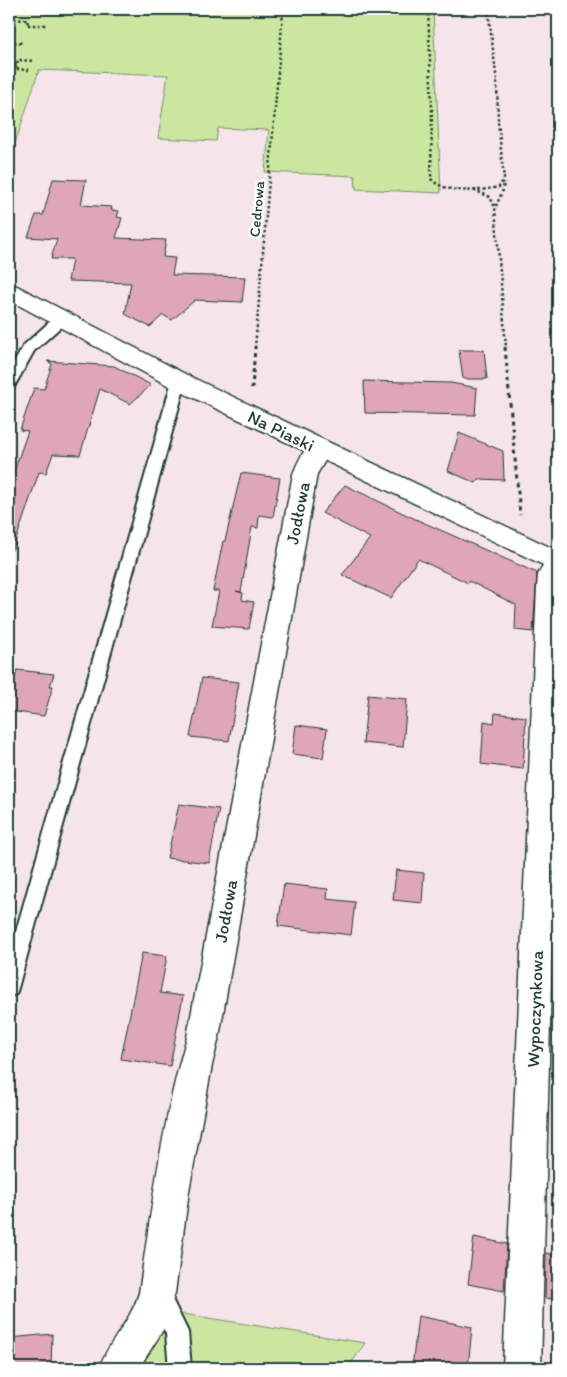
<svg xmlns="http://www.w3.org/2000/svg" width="567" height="1377" viewBox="0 0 567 1377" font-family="Itim,sans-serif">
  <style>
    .green { fill: #cbe79f; stroke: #75926a }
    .building { fill: #dfa6b8; stroke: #1f3d34 }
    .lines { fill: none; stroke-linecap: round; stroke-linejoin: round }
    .service-casing { stroke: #1f3d34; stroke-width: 4 }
    .minor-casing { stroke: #1f3d34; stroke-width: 3 }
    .tertiary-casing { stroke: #1f3d34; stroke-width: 3 }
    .path-far1 { stroke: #1f3d34; stroke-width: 2.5; stroke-dasharray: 2.5 2.5; stroke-linecap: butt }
    .path { stroke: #1f3d34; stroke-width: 3; stroke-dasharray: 4 4; stroke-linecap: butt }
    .service { fill: #fff; fill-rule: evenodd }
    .minor { fill: #fff; fill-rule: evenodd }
    .tertiary { fill: #fff; fill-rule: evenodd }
    .labels { text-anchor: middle; stroke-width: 5; stroke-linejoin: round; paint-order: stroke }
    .far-street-label { font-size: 15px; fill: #1f3d34; stroke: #fff }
    .street-label { font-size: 18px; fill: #1f3d34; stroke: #fff }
  </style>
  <rect width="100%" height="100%" fill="#f5e4ea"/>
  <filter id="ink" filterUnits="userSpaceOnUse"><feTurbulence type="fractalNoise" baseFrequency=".02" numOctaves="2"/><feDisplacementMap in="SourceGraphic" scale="10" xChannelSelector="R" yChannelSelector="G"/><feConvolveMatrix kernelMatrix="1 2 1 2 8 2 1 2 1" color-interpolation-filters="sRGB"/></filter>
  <g filter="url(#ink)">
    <g class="green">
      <polygon points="9,9 433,9 441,193 356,189 355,176 265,172 269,130 218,128 216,141 158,138 168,75 39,70 9,162"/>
      <polygon points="183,1314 365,1343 348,1368 132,1368 148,1340"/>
    </g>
    <g class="building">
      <polygon points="53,179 86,180 81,205 112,207 111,210 119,211 117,217 122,218 116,238 166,240 163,257 175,258 172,275 245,277 242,302 195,300 172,320 163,315 150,327 125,314 131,283 68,281 72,259 51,259 57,239 28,237 36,215 43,215"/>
      <polygon points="459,350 484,350 487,379 463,379"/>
      <polygon points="47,361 114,366 151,385 130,404 100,389 80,455 53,454 46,473 39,472 13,549 9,548 9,485 28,431 20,430 34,388 44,389 52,364"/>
      <polygon points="364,381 451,383 477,388 475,415 365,413"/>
      <polygon points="459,433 503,451 504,480 479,479 476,483 448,471"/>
      <polygon points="241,473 280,478 273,517 259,515 258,528 252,527 241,592 236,591 243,593 242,600 254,602 249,629 212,626 219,591 213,591 223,541 225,541"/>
      <polygon points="345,485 411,517 537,573 533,632 515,630 516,605 469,581 468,583 418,559 391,598 342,575 370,538 322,513"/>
      <polygon points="17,670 54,674 50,686 53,686 44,716 9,711 9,681 13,681"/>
      <polygon points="202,678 239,682 229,741 190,737"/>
      <polygon points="368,695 407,699 403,747 363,743"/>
      <polygon points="495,713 526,717 523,769 481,764 484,721 494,723"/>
      <polygon points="296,725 327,729 323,758 292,754"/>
      <polygon points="179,804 219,809 209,863 167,858"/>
      <polygon points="396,870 424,873 422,903 393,900"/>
      <polygon points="284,884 328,889 327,899 355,902 351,935 278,926"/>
      <polygon points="142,953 167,956 160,993 183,996 170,1066 121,1059"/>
      <polygon points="474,1237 507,1244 504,1291 468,1284"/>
      <polygon points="546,1253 558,1256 558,1300 545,1298"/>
      <polygon points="418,1316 472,1327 468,1368 412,1368"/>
      <polygon points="52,1334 51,1368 9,1368 9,1338"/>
    </g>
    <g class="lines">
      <defs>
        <g id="service">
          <polygon points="61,315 66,316 68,319 66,322 34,351 14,387 9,389 9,372 24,345 56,316"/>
          <polygon points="179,376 184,378 186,381 18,988 16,994 9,997 9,956 172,381 174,378"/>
          <polygon points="158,1284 166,1287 188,1332 191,1368 169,1368 166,1334 147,1295 150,1287"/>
        </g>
        <g id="minor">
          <path d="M 320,440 L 328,443 L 332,449 L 317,474 L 219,1037 L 212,1065 L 189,1191 L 175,1293 L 163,1330 L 139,1368 L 99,1368 C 109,1341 131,1321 139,1293 C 152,1208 162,1120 187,1037 L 293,474 C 299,460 304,445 320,440 Z"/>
          <polygon points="557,552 558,717 541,1368 503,1368 537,588 538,575 548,555"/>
        </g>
        <polygon id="tertiary" points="9,284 17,286 187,375 558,551 558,572 171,387 9,300"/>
      </defs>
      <use href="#service" class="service-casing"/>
      <use href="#minor" class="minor-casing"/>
      <use href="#tertiary" class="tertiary-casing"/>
      <g class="path-far1">
        <path d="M 428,9 L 432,109 L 431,179 C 447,195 479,191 499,187 L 504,179 L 498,121 L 497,82 L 488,9"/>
        <polyline points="9,19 28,20 27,25 46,25"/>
        <polyline points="9,42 24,43"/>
        <polyline points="9,63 17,64"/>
        <polyline points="9,66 16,66"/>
        <polyline points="29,70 15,69 18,60 34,61"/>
        <polyline points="474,190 490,197 495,207 506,348"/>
        <polyline points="496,206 503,190 504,182"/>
        <polyline points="255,348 283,13 276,9"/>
      </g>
      <g class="path">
        <polyline points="505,347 520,515"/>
        <polyline points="252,389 255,347"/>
      </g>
      <use href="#service" class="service"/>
      <use href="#minor" class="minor"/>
      <use href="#tertiary" class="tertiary"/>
    </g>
  </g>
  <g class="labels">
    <g class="far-street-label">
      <text transform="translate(257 209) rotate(-85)" y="5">Cedrowa</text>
    </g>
    <g class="street-label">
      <text transform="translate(281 431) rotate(26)" y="6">Na Piaski</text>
      <text transform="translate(298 513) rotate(-79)" y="6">Jodłowa</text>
      <text transform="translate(226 911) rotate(-80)" y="6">Jodłowa</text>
      <text transform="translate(535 1009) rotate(-88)" y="6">Wypoczynkowa</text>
    </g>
  </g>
  <rect width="567" height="1377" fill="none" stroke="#fff" stroke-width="30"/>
  <rect x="15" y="15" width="537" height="1347" fill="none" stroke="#1f3d34" stroke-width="2" filter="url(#ink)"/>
</svg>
